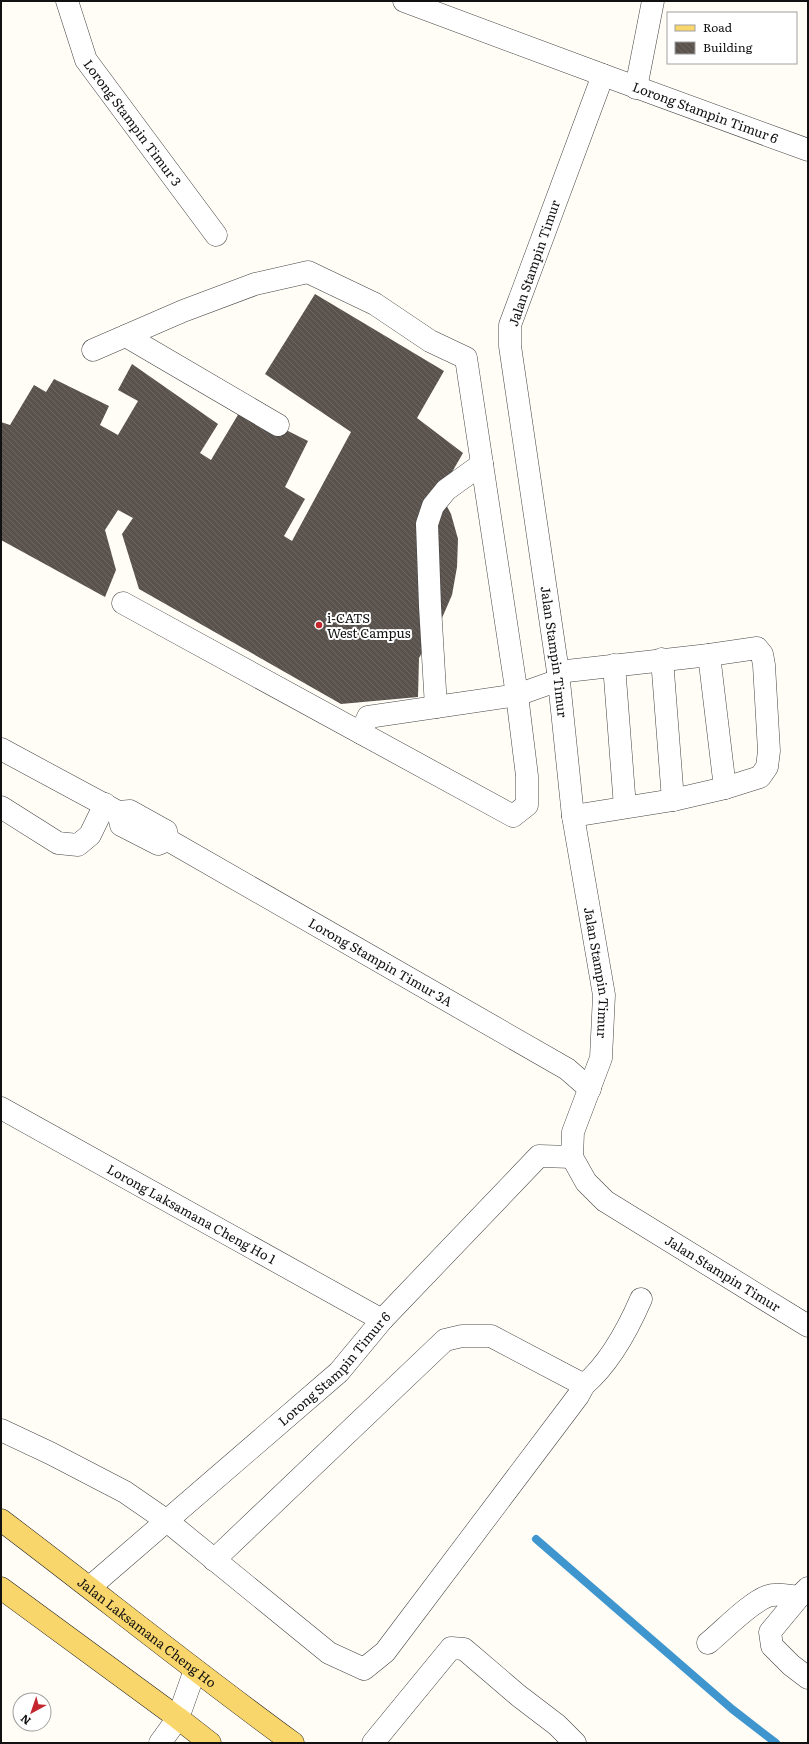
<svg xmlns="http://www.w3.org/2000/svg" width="809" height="1744" viewBox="0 0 809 1744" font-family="Literata,serif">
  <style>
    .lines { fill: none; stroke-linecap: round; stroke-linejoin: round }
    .stream { stroke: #3f96cf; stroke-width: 8 }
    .building { fill: url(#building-back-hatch) }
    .minor-casing { stroke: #444; stroke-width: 23 }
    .major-casing { stroke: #222; stroke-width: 23 }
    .minor { stroke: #fff; stroke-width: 22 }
    .major { stroke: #f9d66b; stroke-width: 22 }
    .poi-dot { fill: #c4262e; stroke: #fff; stroke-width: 1.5 }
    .labels { text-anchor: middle; stroke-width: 4; stroke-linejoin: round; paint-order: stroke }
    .street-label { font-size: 13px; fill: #111; stroke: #fff }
    .poi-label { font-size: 13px; fill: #111; stroke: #fff; text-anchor: start }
  </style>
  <defs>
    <pattern id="building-back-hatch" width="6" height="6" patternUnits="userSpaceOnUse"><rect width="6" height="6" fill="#5a524d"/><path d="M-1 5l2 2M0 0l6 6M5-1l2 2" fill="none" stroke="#6d6662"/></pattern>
  </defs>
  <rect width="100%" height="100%" fill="#fffdf5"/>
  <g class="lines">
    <polyline class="stream" points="536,1539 732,1709 776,1743"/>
  </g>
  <polygon class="building" points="315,294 444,371 417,418 463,453 440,493 451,514 458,539 457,567 452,595 442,618 419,658 418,697 341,704 139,589 122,534 133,518 118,510 105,530 116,570 105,597 1,540 1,422 10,425 34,385 46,392 54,379 109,406 100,425 118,435 138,401 118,390 132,364 218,424 200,453 211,460 242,408 308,441 285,487 305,499 284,536 292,541 351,432 265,374"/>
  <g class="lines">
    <defs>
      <g id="minor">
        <path id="s1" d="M 67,1 L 86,60 L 216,235"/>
        <path id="s2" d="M 404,1 L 603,75 L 510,325 L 510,346 L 558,672 L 573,816 L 604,995 L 601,1058 L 573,1132 L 572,1157 L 586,1182 L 605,1201 L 808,1326"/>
        <path id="s3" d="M 603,75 L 808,150"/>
        <polyline points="636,88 653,1"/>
        <polyline points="126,336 278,425"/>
        <polyline points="93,350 183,311 255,284 308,272 375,304 430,341 466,358 517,695 527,776 527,805 513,816 123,603"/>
        <polyline points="709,655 725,788"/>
        <polyline points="662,659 673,800"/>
        <polyline points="614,665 625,807"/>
        <polyline points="558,672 709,655 757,648 762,654 764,665 769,751 767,767 760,777 725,788 673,800 573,816"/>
        <polyline points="436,707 430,606 427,524 433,506 446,490 482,464"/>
        <polyline points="361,733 368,717 517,695 559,680"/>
        <polyline points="1,749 118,812 130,811 166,831 168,840"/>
        <polyline points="1,807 58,843 78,845 90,835 105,804"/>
        <polyline points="118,812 121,825 158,844 168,840"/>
        <path id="s4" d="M 168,840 L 567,1069 L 590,1089"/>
        <path id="s5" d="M 1,1108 L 382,1320"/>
        <polyline points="1,1430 50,1453 125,1492 167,1521 329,1653 364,1669 385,1652 578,1396 584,1385"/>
        <path d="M 214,1560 L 445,1340 L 462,1336 L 491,1336 L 584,1385 C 610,1363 628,1329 641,1299"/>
        <path id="s6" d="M 90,1587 L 339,1372 L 382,1320 L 539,1156 L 572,1157"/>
        <polyline points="799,1597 770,1632 772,1646 791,1665 808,1678"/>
        <path d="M 708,1643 C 724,1630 749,1603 768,1596 C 776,1593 790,1596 799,1597 L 808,1588"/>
        <polyline points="160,1743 178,1718 195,1670"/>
        <polyline points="373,1743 451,1648 464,1649 519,1696 557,1725 575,1743"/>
      </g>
      <g id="major">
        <path id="s7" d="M 1,1520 C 99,1594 194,1671 293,1743"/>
        <polyline points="1,1588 178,1718 210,1743"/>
      </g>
    </defs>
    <use href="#minor" class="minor-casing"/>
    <use href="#major" class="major-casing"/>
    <use href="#minor" class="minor"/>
    <use href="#major" class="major"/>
  </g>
  <circle class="poi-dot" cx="319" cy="625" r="4"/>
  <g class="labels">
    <g class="street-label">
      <text dy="5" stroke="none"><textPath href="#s3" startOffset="109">Lorong Stampin Timur 6</textPath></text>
      <text dy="5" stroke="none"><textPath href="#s1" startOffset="140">Lorong Stampin Timur 3</textPath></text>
      <text transform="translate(534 263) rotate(-71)" y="5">Jalan Stampin Timur</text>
      <text dy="5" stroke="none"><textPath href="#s2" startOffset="809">Jalan Stampin Timur</textPath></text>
      <text dy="5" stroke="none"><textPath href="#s4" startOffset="245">Lorong Stampin Timur 3A</textPath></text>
      <text dy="5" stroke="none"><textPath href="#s2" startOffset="1133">Jalan Stampin Timur</textPath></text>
      <text dy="5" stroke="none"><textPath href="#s5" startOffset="218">Lorong Laksamana Cheng Ho 1</textPath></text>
      <text dy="5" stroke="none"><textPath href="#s2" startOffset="1517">Jalan Stampin Timur</textPath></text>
      <text dy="5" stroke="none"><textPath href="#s6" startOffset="328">Lorong Stampin Timur 6</textPath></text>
      <text dy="5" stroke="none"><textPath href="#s7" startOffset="184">Jalan Laksamana Cheng Ho</textPath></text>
    </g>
    <g class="poi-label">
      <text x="327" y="623">i-CATS<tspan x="327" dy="15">West Campus</tspan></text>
    </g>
  </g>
  <rect width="809" height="1744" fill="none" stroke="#111111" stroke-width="4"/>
  <rect x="667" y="12" width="130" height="52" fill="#ffffff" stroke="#a0a0a0"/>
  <rect x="675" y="25" width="20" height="6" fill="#f9d66b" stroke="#a0a0a0"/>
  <text x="703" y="32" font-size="12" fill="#111111">Road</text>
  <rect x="675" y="42" width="20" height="12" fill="url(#building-back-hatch)" stroke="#a0a0a0"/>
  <text x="703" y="52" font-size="12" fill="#111111">Building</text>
  <g transform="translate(32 1712) rotate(220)"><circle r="19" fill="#ffffff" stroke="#a0a0a0"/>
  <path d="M0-3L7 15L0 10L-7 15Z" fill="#c4262e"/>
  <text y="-6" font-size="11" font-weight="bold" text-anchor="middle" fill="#111111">N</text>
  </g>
</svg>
